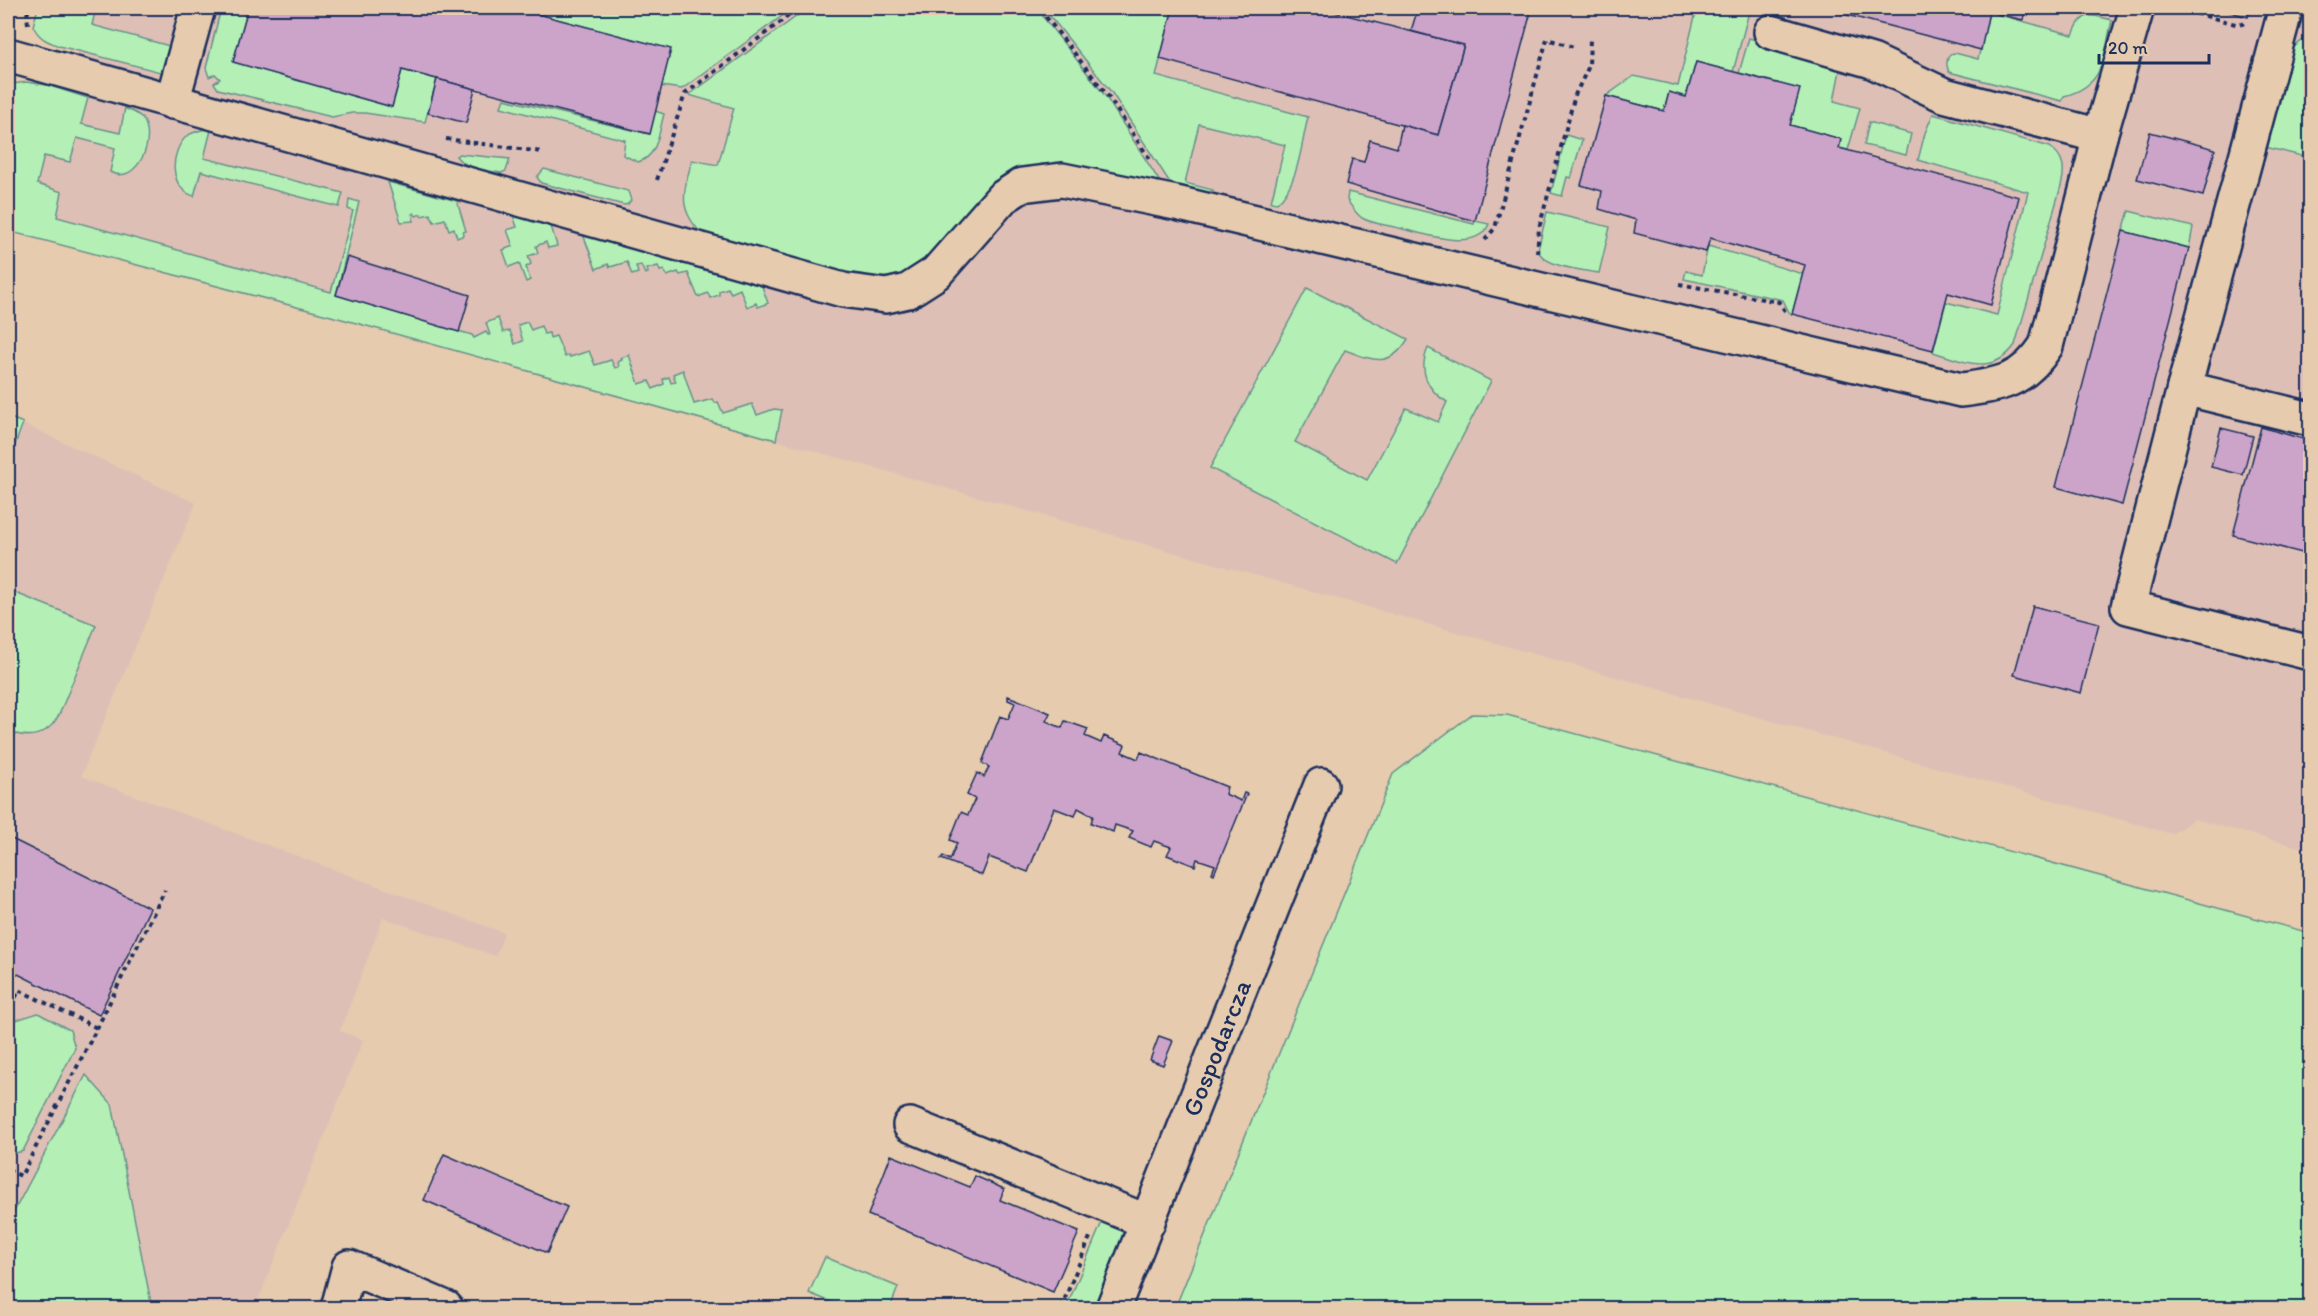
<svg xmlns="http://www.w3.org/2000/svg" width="2318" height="1316" viewBox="0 0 2318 1316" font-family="Itim,sans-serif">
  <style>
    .built { fill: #debfb6 }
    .green { fill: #b4f0b5; stroke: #68908a; stroke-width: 1.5 }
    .building { fill: #cda4c9; stroke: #1b2f5e; stroke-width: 1.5 }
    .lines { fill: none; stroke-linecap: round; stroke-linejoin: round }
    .minor-casing { stroke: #1b2f5e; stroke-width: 38 }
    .path { stroke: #1b2f5e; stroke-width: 4; stroke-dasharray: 4.5 4.5; stroke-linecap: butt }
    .minor { stroke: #e6cbae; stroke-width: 33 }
    .labels { text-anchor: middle; stroke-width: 5; stroke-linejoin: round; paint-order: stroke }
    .street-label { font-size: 26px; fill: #1b2f5e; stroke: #e6cbae }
  </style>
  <rect width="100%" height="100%" fill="#e6cbae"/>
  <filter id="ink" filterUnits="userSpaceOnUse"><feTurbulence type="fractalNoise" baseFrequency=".0167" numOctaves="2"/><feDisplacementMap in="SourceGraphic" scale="12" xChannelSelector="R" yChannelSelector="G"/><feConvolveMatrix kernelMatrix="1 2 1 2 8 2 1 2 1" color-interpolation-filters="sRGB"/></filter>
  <g filter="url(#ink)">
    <g class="built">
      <polygon points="72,8 2310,8 2310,850 2194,819 2172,834 776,440 331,316 8,231 8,202 47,85 68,91 78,52 59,47"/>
      <polygon points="8,417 196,503 81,776 504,933 496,956 383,918 340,1031 363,1040 255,1308 8,1308"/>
    </g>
    <g class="green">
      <path d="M 38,8 L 96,8 L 92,25 L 177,48 L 164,73 L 59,46 C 46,41 39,38 33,26 Z"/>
      <polygon points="221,8 248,8 233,62 392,107 402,70 437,79 425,122 365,113 352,113 332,117 218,89 214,83 220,79 215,74 209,77 206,68"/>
      <polygon points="515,8 793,8 682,89 661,86 670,49"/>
      <path d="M 808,8 L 1044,8 L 1043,17 L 1106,97 L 1165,190 L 1057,164 L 1043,164 L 1011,172 L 994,184 L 924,262 L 902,278 L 878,281 L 704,236 C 677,209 683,194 692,160 L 718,165 L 734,108 L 689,95 Z"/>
      <path d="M 1052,8 L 1173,8 L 1156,76 L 1308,117 C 1301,145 1299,183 1277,203 L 1271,202 L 1285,145 L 1199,124 L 1185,183 L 1213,190 L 1202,198 L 1176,192 L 1112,93 L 1050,16 Z"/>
      <polygon points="1697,8 1750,8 1733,72 1696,62 1686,97 1669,93 1664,111 1606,96 1634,76 1678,86"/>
      <path d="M 1989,12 L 2073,35 C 2082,11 2089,14 2112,20 C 2103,57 2106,85 2064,96 L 2062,101 L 1949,72 C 1946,65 1946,61 1950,54 L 1955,53 L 1978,59 Z"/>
      <polygon points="1749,38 1838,65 1840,70 1834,101 1860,108 1848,150 1839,148 1841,139 1790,125 1799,89 1739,73"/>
      <polygon points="2310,39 2310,158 2265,147 2289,51 2303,40"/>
      <path d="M 26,82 L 47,85 L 88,98 L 81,124 L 120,133 L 125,108 C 130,111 138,113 142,118 C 158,137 137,187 110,172 L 115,148 L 77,138 L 70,162 L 44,156 L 37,184 L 62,192 L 57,217 L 331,292 L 353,211 L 348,209 L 349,199 L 359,202 L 336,295 L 472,335 L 474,338 L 486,332 L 488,335 L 490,335 L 486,323 L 498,318 L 503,332 L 510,331 L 515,344 L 523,341 L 518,325 L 527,322 L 531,330 L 541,326 L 544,334 L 549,333 L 550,338 L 556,336 L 565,357 L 569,355 L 570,357 L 589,351 L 595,365 L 611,360 L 615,368 L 619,367 L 618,362 L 622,360 L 621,358 L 629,355 L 639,384 L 649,381 L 653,389 L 664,384 L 663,379 L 669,377 L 671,383 L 676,382 L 673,374 L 683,370 L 694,404 L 713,399 L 715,403 L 718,402 L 723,413 L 752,404 L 757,415 L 774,409 L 782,410 L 776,440 L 331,316 L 8,231 L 8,87 L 13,84 Z"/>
      <path d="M 504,99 L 649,134 L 655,111 L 664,114 C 659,131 658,157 638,162 L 623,155 L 625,140 L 501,107 Z"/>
      <path d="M 1933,114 L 2050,147 C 2065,157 2065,170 2061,186 L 2015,345 C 1992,377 1964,361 1933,352 L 1946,302 L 1997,315 L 2028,192 L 1918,160 L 1925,133 Z"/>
      <polygon points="1869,122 1911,134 1906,155 1864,145"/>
      <path d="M 205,129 L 211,130 L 204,158 L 343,193 L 339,207 L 201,171 L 194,196 C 169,189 169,152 187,136 C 192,132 199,131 205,129 Z"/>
      <polygon points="1566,135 1582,140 1571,178 1567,177 1562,196 1551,193"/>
      <path d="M 459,154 L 510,159 L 506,171 L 501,173 C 487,171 464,168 456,156 Z"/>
      <polygon points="544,169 628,191 631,200 628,204 624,205 541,183 537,177"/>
      <polygon points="388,182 457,201 466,231 463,232 464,235 457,238 454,228 449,230 445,219 434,222 430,214 421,216 421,214 416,216 414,213 412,214 414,221 401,222"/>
      <path d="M 1348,192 L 1474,224 L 1475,221 L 1489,224 C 1477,254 1422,233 1399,228 C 1388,225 1372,224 1362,218 C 1356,214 1352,207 1347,200 Z"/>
      <polygon points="2129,211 2193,227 2189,248 2123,231"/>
      <path d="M 1547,212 L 1610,227 L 1599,273 C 1582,270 1544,267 1538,250 Z"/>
      <polygon points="513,215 551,226 557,246 548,248 546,242 536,246 538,253 528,256 531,264 526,267 530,280 526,282 519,263 509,267 503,250 513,246 507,230 517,227"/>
      <polygon points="583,234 760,281 768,303 758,307 756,303 747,307 740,289 731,293 728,288 719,291 719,295 710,298 708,293 698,297 688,273 680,275 678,272 667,276 664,270 660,271 658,266 647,269 648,273 645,274 641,265 636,266 638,273 632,275 627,262 610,267 608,264 596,269"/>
      <polygon points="1708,246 1803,274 1792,314 1789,312 1783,300 1684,279 1686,271 1702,275"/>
      <path d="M 1307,288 L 1408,339 C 1390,369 1372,360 1345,350 L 1295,442 L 1367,480 L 1406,408 L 1438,422 L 1447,402 C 1427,390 1418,371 1428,348 L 1491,381 L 1397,564 L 1210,468 Z"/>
      <polygon points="8,417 23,423 8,464"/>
      <path d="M 8,590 L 96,625 L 59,715 C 47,736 29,740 8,731 Z"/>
      <polygon points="1472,714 1507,715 2310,933 2310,1308 1175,1308 1393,774"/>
      <polygon points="38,1013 70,1030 75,1048 23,1151 8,1155 8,1033 13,1021"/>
      <polygon points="86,1075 112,1104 152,1308 8,1308 8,1223"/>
      <path d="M 1105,1215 L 1123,1227 C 1123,1256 1109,1282 1098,1308 L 1066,1308 Z"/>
      <polygon points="825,1257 898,1287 890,1308 846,1308 809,1293"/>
    </g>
    <g class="building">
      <polygon points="248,8 515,8 671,49 650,134 402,70 392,107 233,62"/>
      <polygon points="1173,8 1319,8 1464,45 1438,135 1160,59"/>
      <polygon points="1418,8 1532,8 1475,221 1346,184 1352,159 1364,162 1370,140 1397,148 1402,125 1438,135 1464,45 1411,31"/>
      <polygon points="1820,8 2026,8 2023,20 1989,12 1981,50"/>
      <polygon points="2216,8 2251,8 2248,17"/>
      <polygon points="1696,62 1800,89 1790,125 1841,139 1839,148 2019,197 1991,305 1948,293 1933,350 1792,314 1805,265 1710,238 1706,252 1634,233 1636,220 1599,209 1602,191 1581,185 1606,96 1664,111 1669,92 1686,97"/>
      <polygon points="437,79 475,89 466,123 428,113"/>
      <polygon points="2150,132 2215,149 2203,196 2137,179"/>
      <polygon points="2123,231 2189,248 2122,505 2056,487"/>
      <polygon points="347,257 470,295 459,332 336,295"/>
      <polygon points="2261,427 2310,441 2310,555 2233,535"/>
      <polygon points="2221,428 2253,436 2243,475 2211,467"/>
      <polygon points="2033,606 2099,623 2081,693 2014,675"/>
      <polygon points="1008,696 1050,713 1046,721 1062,728 1065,721 1088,729 1085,736 1101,743 1104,736 1125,745 1122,752 1138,759 1141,752 1227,787 1225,794 1241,801 1244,793 1247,794 1214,874 1212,873 1215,865 1197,859 1195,866 1167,855 1171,847 1154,841 1151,847 1129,838 1133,831 1115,825 1113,832 1091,823 1093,816 1078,808 1075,816 1054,808 1028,872 989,857 982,875 941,859 943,856 950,860 957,843 950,840 961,812 968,815 975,799 967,795 977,773 984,777 989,767 982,763 1000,716 1008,719 1015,703 1008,700"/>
      <polygon points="8,837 150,908 99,1015 8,969"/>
      <polygon points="1159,1036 1173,1041 1163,1065 1150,1060"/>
      <polygon points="444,1154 567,1207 547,1253 424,1200"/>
      <polygon points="891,1155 970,1187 975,1176 991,1183 1004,1189 1000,1200 1079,1232 1053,1292 868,1215"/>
    </g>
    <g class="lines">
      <defs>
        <g id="minor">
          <polyline points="2286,8 2184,388 2310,419"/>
          <polyline points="1771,32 1872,61 1944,95 2100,136"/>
          <path d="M 8,55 L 843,290 L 886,296 L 908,291 L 936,273 L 1002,198 L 1022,185 L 1062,180 L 1176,203 L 1961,390 C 2001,385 2023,381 2046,346 L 2100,136 L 2137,8"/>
          <polyline points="172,102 198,8"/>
          <polyline points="2184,388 2128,607 2310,653"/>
          <polyline points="910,1125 1148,1222"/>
          <polyline points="338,1308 349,1267 446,1308"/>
          <path id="s1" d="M 1113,1308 L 1321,785"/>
        </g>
      </defs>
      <use href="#minor" class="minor-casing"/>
      <g class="path">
        <polyline points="1047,8 1046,17 1108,96 1151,161"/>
        <polyline points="2180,8 2180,9 2239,25 2245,23"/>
        <polyline points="28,24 27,15 29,8"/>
        <polyline points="446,139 542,152"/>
        <polyline points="657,180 685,94 799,8"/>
        <polyline points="1485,240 1495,228 1547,39 1574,47"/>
        <polyline points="1537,253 1539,228 1575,95 1589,66 1590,39"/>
        <polyline points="1679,284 1779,302 1785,311"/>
        <polyline points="8,1014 19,990 97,1028"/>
        <polyline points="8,1170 21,1176 97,1028 165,890"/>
        <polyline points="1061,1308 1090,1237"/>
      </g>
      <use href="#minor" class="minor"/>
    </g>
  </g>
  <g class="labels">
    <g class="street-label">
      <text dy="9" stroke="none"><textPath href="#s1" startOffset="280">Gospodarcza</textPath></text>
    </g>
  </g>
  <rect width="2318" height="1316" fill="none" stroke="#e6cbae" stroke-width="30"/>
  <rect x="15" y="15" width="2288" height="1286" fill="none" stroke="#1b2f5e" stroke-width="2" filter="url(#ink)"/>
  <path d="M2099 54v9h110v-9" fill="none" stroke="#1b2f5e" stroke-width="3"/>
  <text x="2108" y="54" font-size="18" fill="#1b2f5e" stroke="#e6cbae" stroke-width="4.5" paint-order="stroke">20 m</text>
</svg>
